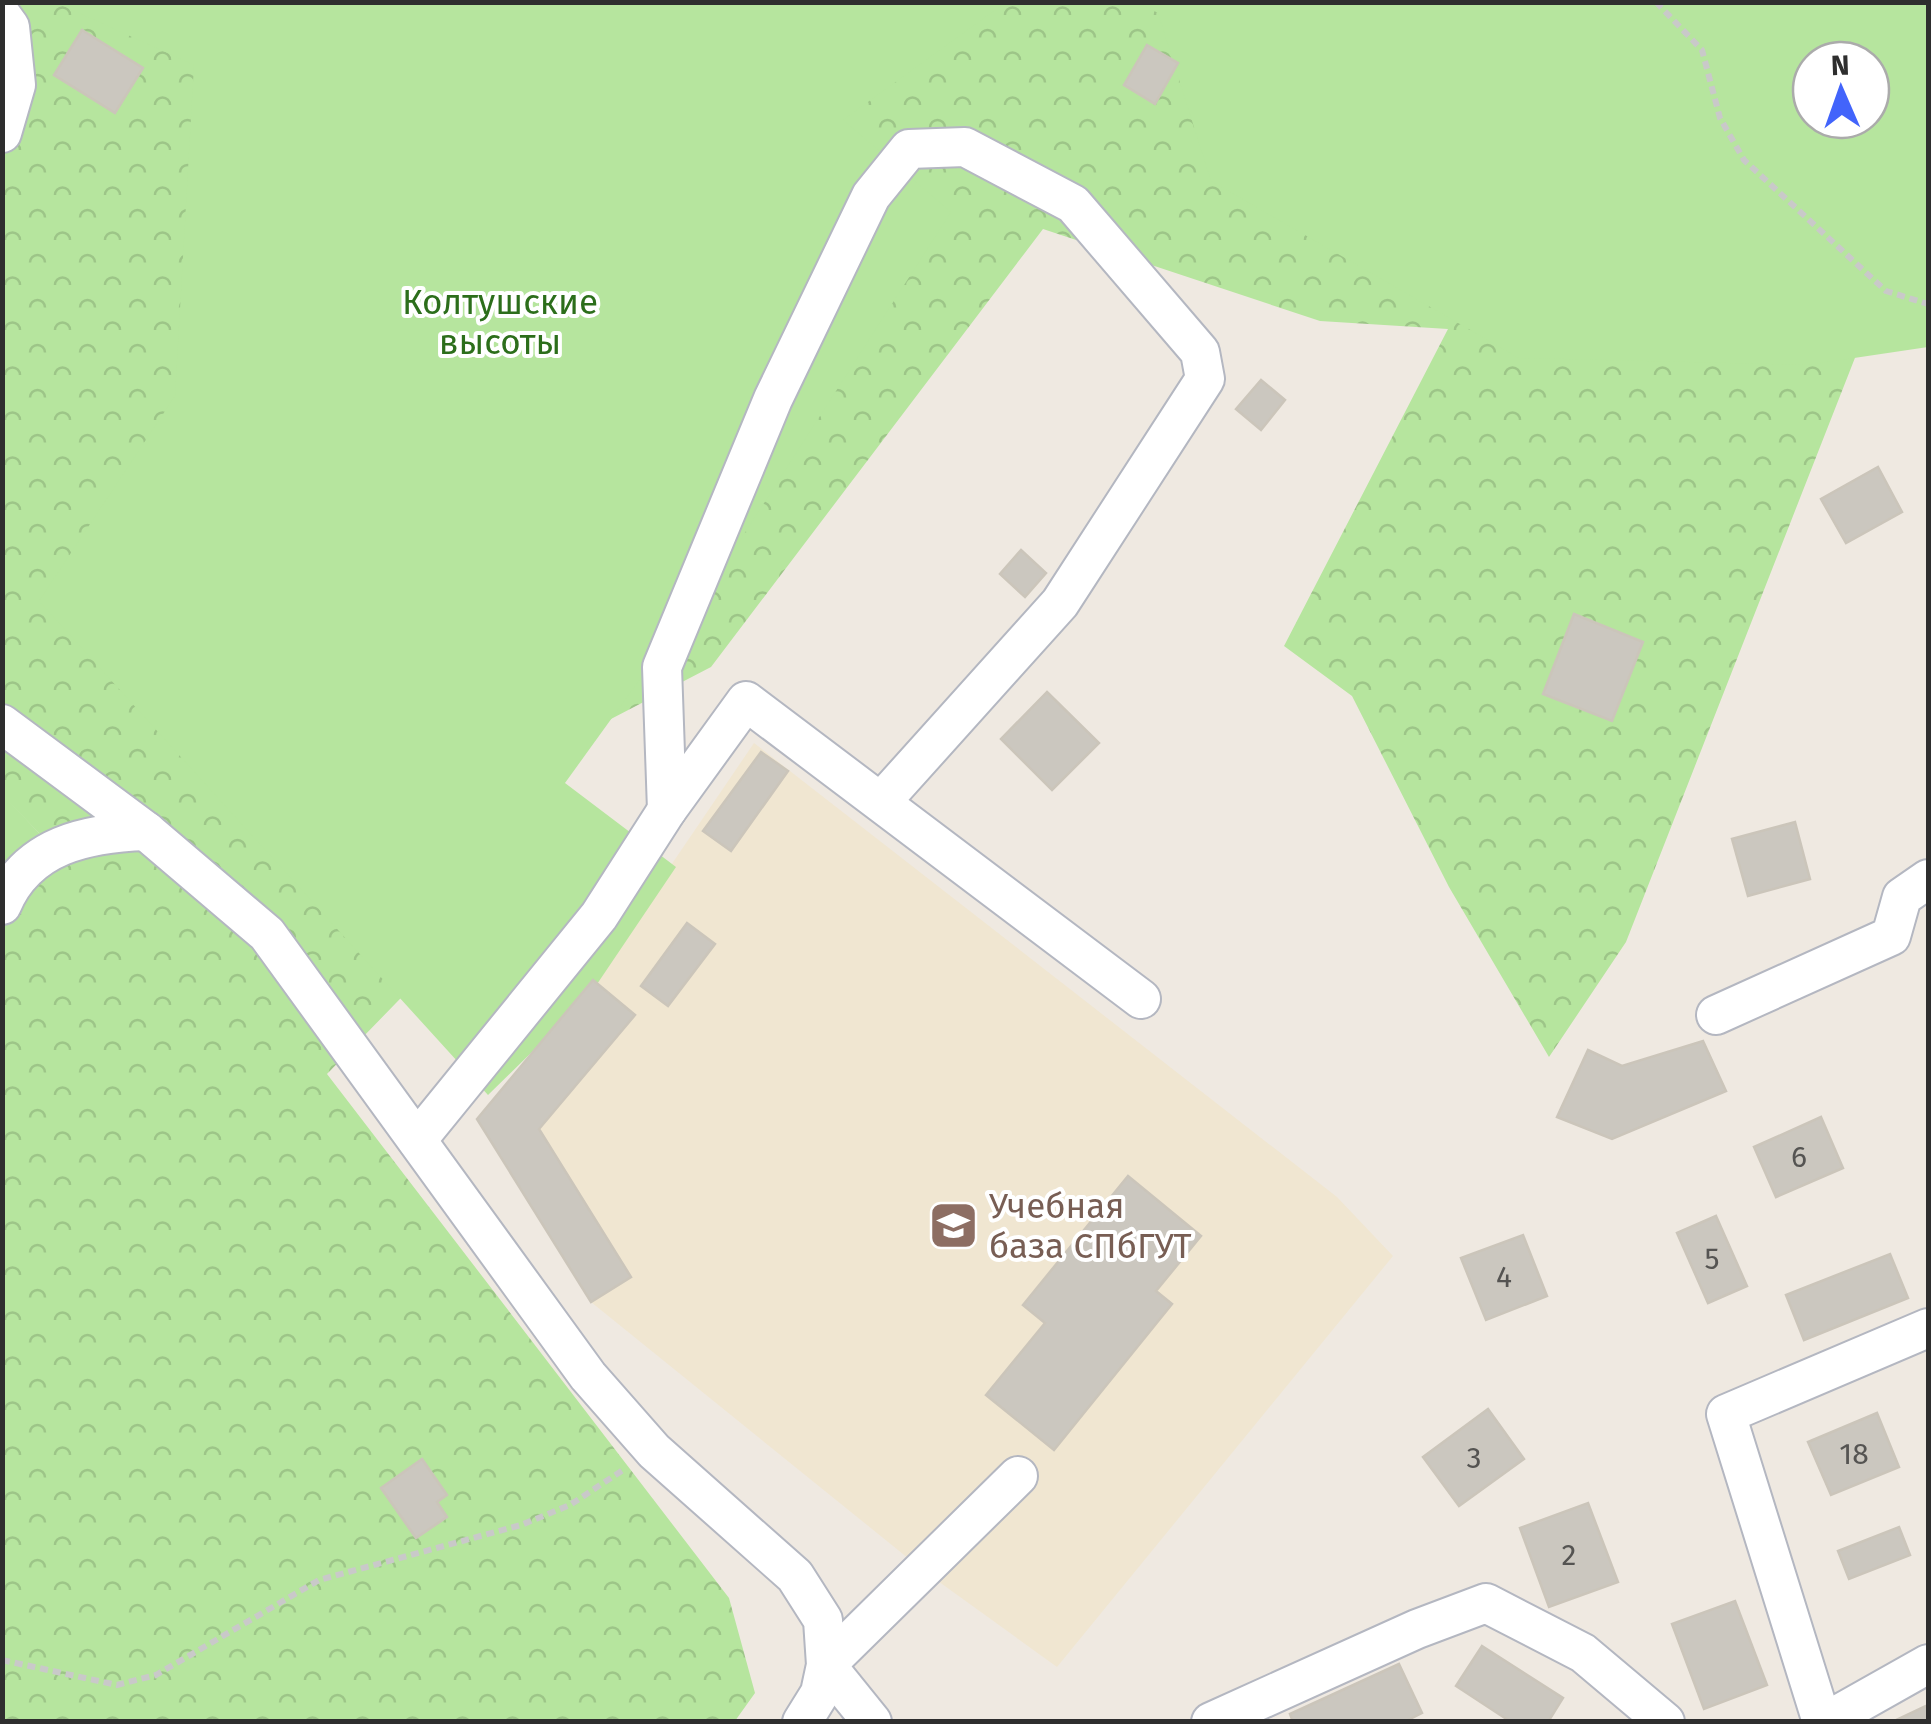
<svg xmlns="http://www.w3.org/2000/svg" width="1931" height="1724" viewBox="0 0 1931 1724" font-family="'Fira Sans',sans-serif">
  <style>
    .education { fill: #f0e6d1 }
    .forest { fill: url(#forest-crowns); fill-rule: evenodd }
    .park { fill: #b6e59e; fill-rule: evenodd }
    .building { fill: #cbc7bf; stroke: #cbc5ba; stroke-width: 2.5 }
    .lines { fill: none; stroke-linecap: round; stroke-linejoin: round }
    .minor-casing { stroke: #b4b7c1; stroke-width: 42 }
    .path { stroke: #c9c9c9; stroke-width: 6; stroke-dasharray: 8 5; stroke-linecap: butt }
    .minor { stroke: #fff; stroke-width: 38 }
    .labels { text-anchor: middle; stroke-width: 8; stroke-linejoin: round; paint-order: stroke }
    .number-label { font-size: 30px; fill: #555452 }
    .park-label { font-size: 35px; fill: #2c6e1b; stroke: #fff }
    .education-label { font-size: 35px; fill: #785e54; stroke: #fff; text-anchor: start }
  </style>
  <defs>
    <pattern id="forest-crowns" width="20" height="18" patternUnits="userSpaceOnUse" patternTransform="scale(2.5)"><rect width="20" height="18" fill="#b6e59e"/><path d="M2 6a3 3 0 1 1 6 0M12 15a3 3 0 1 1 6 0" fill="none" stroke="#9dc588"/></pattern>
  </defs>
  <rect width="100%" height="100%" fill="#efe9e1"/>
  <polygon class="education" points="754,743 1337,1197 1393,1256 1057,1667 924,1571 591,1302 478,1119 593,980"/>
  <path class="forest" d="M 3,3 L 1928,3 L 1860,345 L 1626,942 L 1549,1057 L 1449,887 L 1352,696 L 1284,646 L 1448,329 L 1320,321 L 1043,229 L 711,667 L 482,786 L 465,932 L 327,1074 L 729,1598 L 755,1693 L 735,1721 L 3,1722 L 2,926 L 41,835 L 2,795 ZM 1811,60 L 1871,60 L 1871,120 L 1811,120 Z"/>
  <g class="park">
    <polygon points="57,3 1005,3 843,120 951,212 739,542 565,783 676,867 589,996 488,1095 39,601 175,396 194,65"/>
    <path d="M 1139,3 L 1928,3 L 1928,347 L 1807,365 L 1519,358 L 1211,181 L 1158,13 ZM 1811,60 L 1871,60 L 1871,120 L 1811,120 Z"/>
    <polygon points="3,795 41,835 3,926"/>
  </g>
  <g class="building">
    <polygon points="82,30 143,68 115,113 54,75"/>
    <polygon points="1147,45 1178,63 1155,104 1124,85"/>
    <polygon points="1261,380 1285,400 1261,430 1236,409"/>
    <polygon points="1878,467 1902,512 1846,543 1821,499"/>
    <polygon points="1021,550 1046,573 1025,597 1000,574"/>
    <polygon points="1574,614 1643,642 1612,721 1543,694"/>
    <polygon points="1047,692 1099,743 1052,790 1001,739"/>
    <polygon points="761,752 788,771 731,851 703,831"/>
    <polygon points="1795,822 1810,879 1748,896 1732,839"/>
    <polygon points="687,923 715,944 668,1006 641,986"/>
    <polygon points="593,980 635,1015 539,1129 631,1277 591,1302 477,1119"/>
    <polygon points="1703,1041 1726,1091 1612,1139 1557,1117 1588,1050 1622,1066"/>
    <polygon points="1821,1117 1843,1168 1776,1197 1754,1147"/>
    <polygon points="1128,1176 1201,1236 1156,1291 1172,1304 1054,1450 986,1395 1045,1323 1023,1305"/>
    <polygon points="1716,1216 1747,1286 1708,1303 1677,1233"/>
    <polygon points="1523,1235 1547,1296 1486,1320 1461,1258"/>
    <polygon points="1890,1254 1908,1298 1804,1340 1786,1295"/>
    <polygon points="1488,1409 1524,1459 1459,1506 1423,1457"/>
    <polygon points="1877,1413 1899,1467 1831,1495 1808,1442"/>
    <polygon points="422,1459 447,1495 437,1502 447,1517 416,1538 381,1488"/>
    <polygon points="1588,1503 1618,1582 1549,1607 1520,1528"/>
    <polygon points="1899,1527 1910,1555 1849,1579 1838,1551"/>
    <polygon points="1735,1601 1767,1685 1704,1709 1672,1624"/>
    <polygon points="1482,1646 1563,1698 1548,1722 1511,1722 1456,1686"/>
    <polygon points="1399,1664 1422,1713 1404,1722 1293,1722 1290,1714"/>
    <polygon points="1928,1705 1928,1722 1897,1722 1896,1720"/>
  </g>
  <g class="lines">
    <defs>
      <g id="minor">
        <polyline points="2,16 10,27 16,85 2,133"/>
        <polyline points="2,724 146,831 267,934 588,1376 654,1451 795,1576 823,1620 826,1665 820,1693 802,1722"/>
        <polyline points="667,810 662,667 773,399 871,196 909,149 965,147 1073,204 1200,352 1205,379 1060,603 881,802"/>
        <path d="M 2,905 C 27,845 87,833 146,831"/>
        <polyline points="1716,1015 1891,936 1902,897 1928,879"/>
        <polyline points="417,1140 599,916 667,810 746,701 1141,999"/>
        <polyline points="826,1665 1018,1476"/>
        <polyline points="826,1665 872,1722"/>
        <polyline points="1211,1722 1417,1629 1486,1603 1583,1653 1665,1722"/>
        <polyline points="1822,1722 1726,1414 1928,1328"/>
        <polyline points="1825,1722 1928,1664"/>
      </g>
    </defs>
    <use href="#minor" class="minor-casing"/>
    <g class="path">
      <polyline points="1656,2 1702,50 1720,118 1744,160 1886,291 1928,304"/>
      <polyline points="2,1660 117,1685 156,1675 319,1580 521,1525 570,1505 623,1470"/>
    </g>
    <use href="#minor" class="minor"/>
  </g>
  <defs>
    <symbol id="university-square" viewBox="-11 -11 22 22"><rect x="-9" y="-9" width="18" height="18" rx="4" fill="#8d6e63" stroke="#fff"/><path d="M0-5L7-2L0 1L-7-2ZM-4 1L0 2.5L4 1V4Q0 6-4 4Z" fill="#fff"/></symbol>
  </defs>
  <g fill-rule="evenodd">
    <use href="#university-square" x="926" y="1198" width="55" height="55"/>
  </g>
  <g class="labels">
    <g class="number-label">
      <text x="1799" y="1167">6</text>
      <text x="1712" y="1269">5</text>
      <text x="1504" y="1287">4</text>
      <text x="1854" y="1464">18</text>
      <text x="1474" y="1468">3</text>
      <text x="1569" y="1565">2</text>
    </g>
    <g class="park-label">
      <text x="500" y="314">Колтушские<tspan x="500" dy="40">высоты</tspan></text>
    </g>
    <g class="education-label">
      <text x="989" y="1218">Учебная<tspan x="989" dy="40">база СПбГУТ</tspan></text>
    </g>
  </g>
  <rect width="1931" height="1724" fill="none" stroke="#2e2e2e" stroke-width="10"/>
  <g transform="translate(1841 90) rotate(358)"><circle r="48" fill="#ffffff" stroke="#ababab" stroke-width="2.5"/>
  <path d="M0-8L18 38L0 25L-18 38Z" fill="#4264fb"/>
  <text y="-15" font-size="28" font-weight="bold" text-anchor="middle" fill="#2e2e2e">N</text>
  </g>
</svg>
